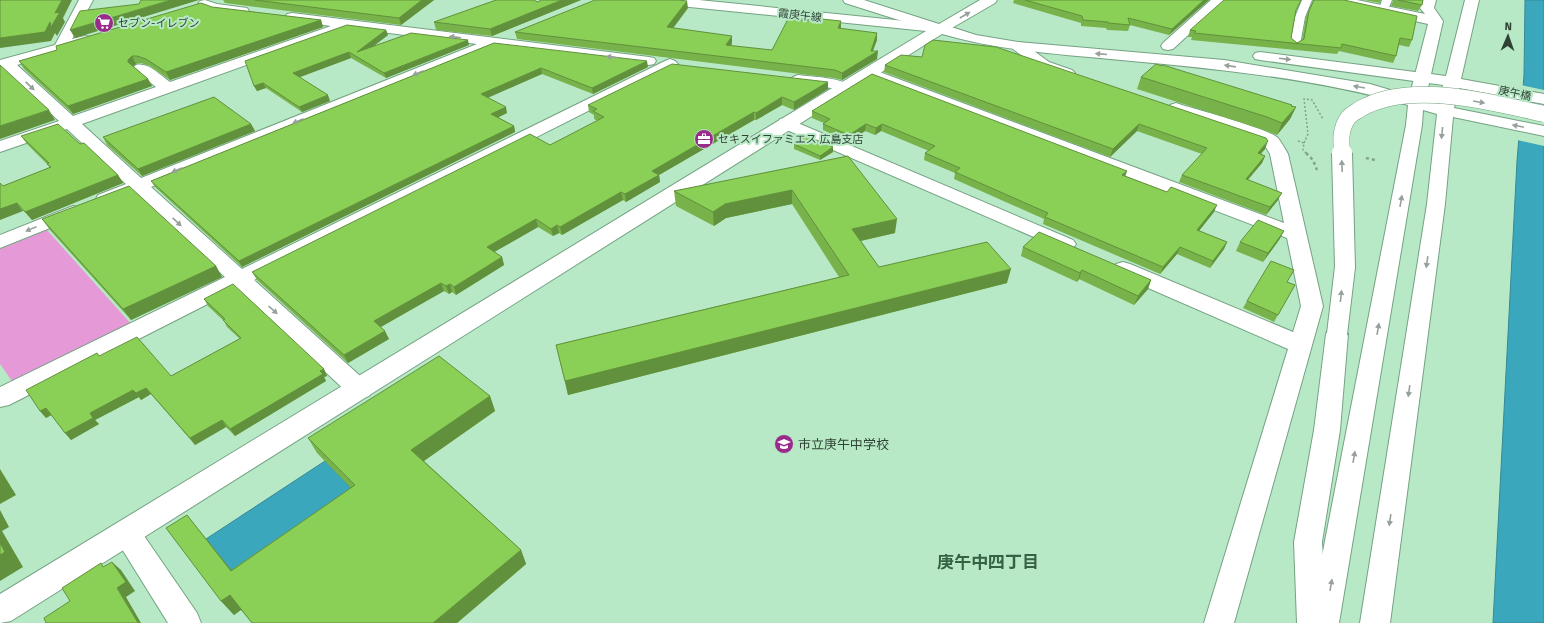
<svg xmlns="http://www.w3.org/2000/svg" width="1544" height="623" viewBox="0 0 1544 623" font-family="'Fira Sans','Noto Sans JP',sans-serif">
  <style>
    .green { fill: #e699d7 }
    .water { fill: #3aa7bd; stroke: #378994 }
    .pier { fill: #b8e9c6 }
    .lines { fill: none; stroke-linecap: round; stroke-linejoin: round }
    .lane-casing { stroke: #74a282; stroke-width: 2 }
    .street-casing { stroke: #74a282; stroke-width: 2 }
    .secondary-casing { stroke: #74a282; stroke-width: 2 }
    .path-far1 { stroke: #7fa48a; stroke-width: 1.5; stroke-dasharray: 2 2; stroke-linecap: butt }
    .path { stroke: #7fa48a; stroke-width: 2.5; stroke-dasharray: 3 3; stroke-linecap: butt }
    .lane { fill: #fff; fill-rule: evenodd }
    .street { fill: #fff; fill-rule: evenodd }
    .secondary { fill: #fff; fill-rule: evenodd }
    .street-bridge-far1-casing { stroke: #74a282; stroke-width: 17; stroke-linecap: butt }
    .street-bridge-casing { stroke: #74a282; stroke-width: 22; stroke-linecap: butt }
    .street-bridge-far1 { stroke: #fff; stroke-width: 16 }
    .street-bridge { stroke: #fff; stroke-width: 20 }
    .wall { fill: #77b24a }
    .shaded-wall { fill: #61913c }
    .building { fill: #8acf56; stroke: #61913c }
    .oneway { fill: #97a09a }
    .labels { text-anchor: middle; stroke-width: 4; stroke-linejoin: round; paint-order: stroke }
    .far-street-label { font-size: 11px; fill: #2f4235; stroke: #b8e9c6 }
    .far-poi-label { font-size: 11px; fill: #2f4235; stroke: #b8e9c6; text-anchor: start }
    .poi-label { font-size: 13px; fill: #2f4235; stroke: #b8e9c6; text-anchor: start }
    .near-neighbourhood-label { font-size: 17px; font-weight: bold; fill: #356144; stroke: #b8e9c6 }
  </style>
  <rect width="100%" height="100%" fill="#b8e9c6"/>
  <polygon class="green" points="47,230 132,325 14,384 0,364 0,249"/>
  <g class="water">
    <polygon points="1525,0 1544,0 1544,623 1493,623 1517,161 1524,75"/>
    <polygon points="325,461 363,500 243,585 206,539"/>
  </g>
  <polygon class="pier" points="1521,85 1544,90 1544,146 1517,140"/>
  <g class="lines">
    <defs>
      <g id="lane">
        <polygon points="1302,0 1312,0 1305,17 1300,45 1295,48 1290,45 1295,17"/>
        <polygon points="1382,0 1392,0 1387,12 1384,13 1379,10"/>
      </g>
      <g id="street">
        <path d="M 79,0 L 93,0 L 72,39 L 85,36 L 90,37 L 92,40 L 90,43 L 17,65 L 73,116 L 156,87 L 136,71 L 133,68 L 136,65 C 148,62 160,75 170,82 L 331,26 L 287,20 L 285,17 L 287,14 L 292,13 L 649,57 L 654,58 L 656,61 L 654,64 L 649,65 L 496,46 L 151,187 L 242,269 L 665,61 L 670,59 L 675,61 L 678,64 L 675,67 L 254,280 L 369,384 L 372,390 L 369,396 L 360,399 L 351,396 L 237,289 L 9,405 L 0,407 L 0,387 L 225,277 L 136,193 C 124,198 111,206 98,203 L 96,199 L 98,195 L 126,184 L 67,129 L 0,152 L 0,141 L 59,121 L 4,70 L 0,71 L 0,60 L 55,45 ZM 349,28 L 477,44 L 141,178 L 82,124 Z"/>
        <path d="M 205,0 L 217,4 L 247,8 L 249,11 L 247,14 L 242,15 C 230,14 206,15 198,4 L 200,1 Z"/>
        <polygon points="843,0 864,0 939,24 980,0 997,0 995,3 945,32 940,33 845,3"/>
        <polygon points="1211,0 1226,0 1173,49 1168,50 1163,49 1161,46 1163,43"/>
        <polygon points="1331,0 1357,0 1425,14 1420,8 1422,0 1436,0 1434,8 1443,21 1427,92 1422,105 1416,107 1410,105 1408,102 1428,24 1338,4 1333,3"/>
        <path d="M 1018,42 L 1023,43 L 1049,62 L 1072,70 L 1075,73 L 1072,76 C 1053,81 1028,60 1013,49 L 1011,46 L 1013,43 Z"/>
        <path d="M 869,68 L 1284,223 L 1270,154 L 1264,144 L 1249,138 L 1170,111 L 1168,108 L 1170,105 L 1176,103 L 1182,105 C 1198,110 1269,129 1278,138 C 1282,143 1285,149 1288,154 L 1323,306 L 1234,623 L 1204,623 L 1288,349 L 1116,274 L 1113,269 L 1116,264 L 1123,262 L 1130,264 L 1293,332 L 1301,306 L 1287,238 L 864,76 L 861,73 L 864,70 Z"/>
        <path d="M 798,75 C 811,77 844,77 852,88 L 850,91 L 844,93 L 831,88 L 793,83 L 790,80 L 793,77 Z"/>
        <polygon points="786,118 1073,240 1076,244 1073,248 1066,250 1059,248 780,127 778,123 780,119"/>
        <polygon points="73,206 80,208 83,212 80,216 0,248 0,235"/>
        <polygon points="1337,326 1345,328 1348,334 1340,430 1322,542 1327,623 1297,623 1294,542 1314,430 1326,334 1329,328"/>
        <polygon points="126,521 136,524 197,613 201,623 168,623 112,533 116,524"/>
      </g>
      <path id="secondary" d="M 653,0 L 699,0 L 945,25 L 976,35 L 1018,42 L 1224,60 L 1370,84 L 1414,97 L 1422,92 L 1428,90 L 1434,92 L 1436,95 L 1429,101 L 1439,104 L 1443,85 L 1260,60 L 1255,59 L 1253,56 L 1255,53 L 1260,52 L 1446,76 L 1465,0 L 1479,0 L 1461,79 L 1544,94 L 1544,104 L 1459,88 L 1454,108 L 1544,126 L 1544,136 L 1453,117 L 1445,204 L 1390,623 L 1360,623 L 1427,204 L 1437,114 L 1423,110 L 1422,125 L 1339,623 L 1309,623 L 1406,125 L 1408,105 C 1315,78 1217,69 1121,60 C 1061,54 1000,51 942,34 L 11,621 L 0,623 L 0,594 L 926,31 L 660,4 L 655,3 Z"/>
    </defs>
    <use href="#lane" class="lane-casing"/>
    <use href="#street" class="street-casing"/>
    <use href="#secondary" class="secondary-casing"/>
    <g class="path-far1">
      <polyline points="1298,141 1304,143 1303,150 1307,154"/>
      <polyline points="1304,143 1308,134 1304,99 1312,100 1323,119"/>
    </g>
    <g class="path">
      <polyline points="1306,153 1313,160 1317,170"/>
      <polyline points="1366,158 1375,160"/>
    </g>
    <use href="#lane" class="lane"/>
    <use href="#street" class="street"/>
    <use href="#secondary" class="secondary"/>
    <defs>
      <path id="street-bridge-far1" d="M 1342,154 C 1341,141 1340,129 1348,118 C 1351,114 1356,112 1360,109 C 1410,80 1491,102 1544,114"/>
      <polyline id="street-bridge" points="1337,334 1345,267 1342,153"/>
    </defs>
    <use href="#street-bridge-far1" class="street-bridge-far1-casing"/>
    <use href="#street-bridge" class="street-bridge-casing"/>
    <use href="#street-bridge-far1" class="street-bridge-far1"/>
    <use href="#street-bridge" class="street-bridge"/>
  </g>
  <g class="wall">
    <polygon points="223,0 434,0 401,25 225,3"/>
    <polygon points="541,0 581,0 492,36 436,30 434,22 538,2"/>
    <polygon points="1014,0 1209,0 1169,35 1130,25 1128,31 1107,30 1106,28 1081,26 1081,23 1013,3"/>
    <polygon points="1313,0 1344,0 1412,40 1409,47 1399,45 1396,56 1393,63 1339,51 1337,54 1191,40 1192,37 1188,37 1190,30 1296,10 1291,38 1297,43 1302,40 1306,17 1313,1"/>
    <polygon points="1364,0 1381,0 1380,3"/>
    <polygon points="1393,0 1423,0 1422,5 1418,11 1391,6 1393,1"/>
    <polygon points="212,7 321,20 323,27 170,80 150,66 141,63 136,64 133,66 148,79 152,86 73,114 24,69 19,61"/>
    <polygon points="688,8 673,28 732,43 731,46 772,50 841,29 877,33 877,40 873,51 877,59 842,80 834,78 517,39 515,32"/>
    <polygon points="386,30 388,35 374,46 469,45 386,78 351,58 299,77 330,101 302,112 266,88 257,91 254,86"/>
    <polygon points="494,43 648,67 593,94 542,74 488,97 507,113 498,117 514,126 515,132 242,267 155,187 151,181"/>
    <polygon points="885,65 1265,149 1260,154 1265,156 1262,163 1248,180 1278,200 1266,215 1179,182 1182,175 1202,154 1137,131 1110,157 884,72"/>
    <polygon points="1141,77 1291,106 1296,107 1290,119 1277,135 1261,129 1137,89"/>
    <polygon points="828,82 828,89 794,110 782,105 756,120 754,120 659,175 660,182 626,202 623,200 562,235 559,233 553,236 538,227 494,252 502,257 504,265 456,295 452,292 449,294 444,291 381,327 389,339 348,363 257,280 252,272 550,145 598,121 594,119 594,115 589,112 588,105"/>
    <polygon points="812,111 1127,171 1125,176 1214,212 1199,231 1227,242 1224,249 1210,268 1177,254 1160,274 1043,224 1044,219 954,179 955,173 924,160 925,153 929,151 881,131 875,135 865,131 849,142 823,130 823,124 824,123 812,118"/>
    <polygon points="251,124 255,131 142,176 107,145 103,137"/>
    <polygon points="21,136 80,144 118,175 123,183 32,220 3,186 50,168 48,165 27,144"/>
    <polygon points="794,144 833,147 833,152 820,160 794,149"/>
    <polygon points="848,156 895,233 861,241 879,267 1007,283 568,395 556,345 839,277 792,204 726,218 714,226 676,206 674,191"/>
    <polygon points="42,219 216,266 222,277 131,320 50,230"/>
    <polygon points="1284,231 1279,240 1263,262 1236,251 1240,242"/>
    <polygon points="1023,247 1151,280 1148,289 1134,305 1079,279 1077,282 1021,256"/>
    <polygon points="1287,282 1295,285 1274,322 1243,308 1247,301"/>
    <polygon points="204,299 324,369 327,376 324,377 326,381 235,436 226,427 195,445 151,394 141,400 139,397 95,420 99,424 71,440 65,433 52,415 46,418 40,411 99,356 171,376 240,339 227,327 224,321 208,306"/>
    <polygon points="490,396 495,411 424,461 521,550 526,564 457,623 252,623 241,610 234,615 221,601 199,530 231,570 351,488 317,453 308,438"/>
  </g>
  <g class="shaded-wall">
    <polygon points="62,0 72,0 63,18 65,22 57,36 55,33 51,41 0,48 0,38 55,13"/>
    <polygon points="171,0 199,0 75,38 70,30"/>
    <polygon points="422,0 434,0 401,25 399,18"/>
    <polygon points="562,0 581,0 492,36 490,29"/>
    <polygon points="1204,0 1209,0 1169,35 1172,29"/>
    <polygon points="687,1 688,8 668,35 667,27"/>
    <polygon points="321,20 323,27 170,80 166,72"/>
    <polygon points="841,21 841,28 838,36 838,28"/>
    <polygon points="386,30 388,35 359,57 357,52"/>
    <polygon points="877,33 877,40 871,55 878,51 877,59 842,80 842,73 871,51"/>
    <polygon points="732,36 732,43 727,53 726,45"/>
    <polygon points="468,40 469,45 386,78 384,73"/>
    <polygon points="349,52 351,58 295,79 293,73"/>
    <polygon points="132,56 136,64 132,67 128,62 128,60"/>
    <polygon points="647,61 648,67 593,94 592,88"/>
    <polygon points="541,68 542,74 483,100 481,94"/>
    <polygon points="148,79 152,86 73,114 68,106"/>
    <polygon points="828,82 828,89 794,110 794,102"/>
    <polygon points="263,83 266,88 257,91 254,86"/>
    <polygon points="328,95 330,101 302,112 299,107"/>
    <polygon points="782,97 782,105 756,120 756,113"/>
    <polygon points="506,107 507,113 493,120 491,114"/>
    <polygon points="1296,107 1290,119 1277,135 1282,123"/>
    <polygon points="49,110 55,120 0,139 0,126"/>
    <polygon points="754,112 754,120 659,175 660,182 626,202 625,194 652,171"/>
    <polygon points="251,124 255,131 142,176 138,169"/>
    <polygon points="866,124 865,131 849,142 849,135"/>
    <polygon points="882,124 881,131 875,135 876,128"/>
    <polygon points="1139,124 1137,131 1110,157 1113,149"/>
    <polygon points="514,126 515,132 242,267 239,261"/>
    <polygon points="1268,141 1265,149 1255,161 1258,153"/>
    <polygon points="833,147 833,152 820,160 820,156"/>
    <polygon points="1265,156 1262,163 1242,186 1246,179"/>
    <polygon points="1127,171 1125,177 1122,175"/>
    <polygon points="118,175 123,183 32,220 25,212"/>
    <polygon points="792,190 792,204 726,218 714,226 713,212 725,204"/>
    <polygon points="621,192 623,200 562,235 560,227"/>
    <polygon points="1282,193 1278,200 1266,215 1270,207"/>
    <polygon points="17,203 23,211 0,220 0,209"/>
    <polygon points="1217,205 1214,212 1194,237 1197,230"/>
    <polygon points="536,219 538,227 489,255 487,247"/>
    <polygon points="897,219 895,233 851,243 852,229"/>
    <polygon points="557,225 559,233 553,236 551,229"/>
    <polygon points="1284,231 1279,240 1263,262 1268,253"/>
    <polygon points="1227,242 1224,249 1210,268 1213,261"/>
    <polygon points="1180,247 1177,254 1160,274 1163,267"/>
    <polygon points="502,257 504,265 456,295 454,287"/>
    <polygon points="216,266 222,277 131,320 123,309"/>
    <polygon points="1011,269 1007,283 568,395 565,381"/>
    <polygon points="1082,270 1079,279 1077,282 1080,273"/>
    <polygon points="1151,280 1148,289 1134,305 1138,296"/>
    <polygon points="441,283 444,291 377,329 374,321"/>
    <polygon points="450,284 452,292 449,294 446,286"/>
    <polygon points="385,331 389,339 348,363 344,355"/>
    <polygon points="324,369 327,376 324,377 326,381 235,436 230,429"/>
    <polygon points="146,388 151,394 141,400 136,393"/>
    <polygon points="133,390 139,397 95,420 99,424 71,440 65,433 90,413"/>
    <polygon points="490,396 495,411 418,465 411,450"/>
    <polygon points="46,408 52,414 46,418 40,411"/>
    <polygon points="222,420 226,427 195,445 190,438"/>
    <polygon points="0,469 16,495 0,504"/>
    <polygon points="0,510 9,527 2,531 23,567 0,581"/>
    <polygon points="187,515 243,585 231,571"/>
    <polygon points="521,550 526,564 457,623 433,623"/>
    <polygon points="112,562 121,570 135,591 126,597 141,623 138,623 117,588"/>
    <polygon points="230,595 242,609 234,615 221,601"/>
  </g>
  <g class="building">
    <polygon points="0,0 62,0 55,13 60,12 51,27 50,22 45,32 0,38"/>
    <polygon points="141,0 171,0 70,30 80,11 139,4"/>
    <polygon points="255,0 422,0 399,18"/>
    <polygon points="496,0 533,0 538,2 541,0 562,0 490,29 434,22"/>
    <polygon points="595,0 678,0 687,1 667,27 732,36 726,45 772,50 788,19 811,21 812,18 841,21 838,28 877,33 871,51 878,51 842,73 835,70 515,32"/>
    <polygon points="1025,0 1204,0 1172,29 1128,18 1130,25 1108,23 1108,22 1083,20 1082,16"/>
    <polygon points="1224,0 1301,0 1296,10 1291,38 1297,43 1304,39 1309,11 1314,0 1344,0 1417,16 1412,40 1400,38 1396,56 1342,44 1341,48 1194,33 1196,31 1190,30"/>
    <polygon points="1398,0 1423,0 1422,5"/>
    <polygon points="201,3 212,7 321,20 166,72 146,59 137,56 132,56 128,60 128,62 148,79 68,106 19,61 57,50 56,46"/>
    <polygon points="347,25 386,30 357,52 411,33 468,40 384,73 349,52 293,73 328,95 299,107 263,83 254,86 245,61"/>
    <polygon points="933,40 996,47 1266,138 1268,141 1258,153 1265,156 1246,179 1282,193 1270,207 1182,175 1207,148 1139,124 1113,149 885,65 901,55 922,57 925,45"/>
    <polygon points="494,43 647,61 592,88 541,68 481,94 506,107 491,114 514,126 239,261 151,181"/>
    <polygon points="672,64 828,82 794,102 782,97 756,113 754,112 652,171 659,175 625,194 621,192 560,227 557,225 551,229 536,219 487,247 502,257 454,287 450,284 446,286 441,283 374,321 385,331 344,355 252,272 530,134 550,145 604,117 593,111 597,109 588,105"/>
    <polygon points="1156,64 1162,66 1163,65 1292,105 1291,106 1296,107 1282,123 1267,117 1141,77"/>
    <polygon points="0,65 49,110 0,126"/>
    <polygon points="872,74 1127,171 1122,175 1167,192 1171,187 1217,205 1197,230 1227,242 1213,261 1180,247 1163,267 1045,217 1048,213 955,172 960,168 925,153 935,146 882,124 876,128 866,124 849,135 823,124 830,119 812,111"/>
    <polygon points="214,97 251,124 138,169 103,137"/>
    <polygon points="58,124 80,144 84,143 118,175 25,212 17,203 0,209 0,183 3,186 51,167 47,164 49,163 21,136"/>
    <polygon points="807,136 833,147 820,156 794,144"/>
    <polygon points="848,156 897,219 852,229 879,267 987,242 1011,269 565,381 556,345 849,275 792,190 725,204 713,212 674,191"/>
    <polygon points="129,186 216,266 123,309 42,219"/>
    <polygon points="1258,220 1284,231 1268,253 1240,242"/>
    <polygon points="1039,232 1151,280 1138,296 1082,270 1080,273 1023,247"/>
    <polygon points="1271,261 1294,270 1287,282 1295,285 1278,315 1247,301"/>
    <polygon points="233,284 324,369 320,371 323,374 230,429 222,420 190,438 146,388 136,393 133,390 90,413 93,418 65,433 46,408 40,411 26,390 97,353 99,356 137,337 171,376 241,338 223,320 225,319 204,299"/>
    <polygon points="439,356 490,396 411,450 521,550 433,623 252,623 230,595 221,601 166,528 187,515 231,571 355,485 308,438"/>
    <polygon points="0,543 5,552 0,555"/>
    <polygon points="112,562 126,582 117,588 138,623 46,623 44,618 70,601 62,588 101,563 103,567"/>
  </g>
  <defs><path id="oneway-solid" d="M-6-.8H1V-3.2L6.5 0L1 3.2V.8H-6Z"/></defs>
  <g class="oneway">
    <use href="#oneway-solid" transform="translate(965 15) rotate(-30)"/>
    <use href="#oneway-solid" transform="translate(455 37) rotate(-173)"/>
    <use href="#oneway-solid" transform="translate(1101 54) rotate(-175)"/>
    <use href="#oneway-solid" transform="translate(612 57) rotate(-173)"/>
    <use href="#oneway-solid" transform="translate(1285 59) rotate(7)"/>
    <use href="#oneway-solid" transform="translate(1230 66) rotate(-172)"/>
    <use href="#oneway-solid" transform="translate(418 73) rotate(158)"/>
    <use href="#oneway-solid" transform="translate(30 86) rotate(43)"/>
    <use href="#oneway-solid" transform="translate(1359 87) rotate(-170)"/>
    <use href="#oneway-solid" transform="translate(1479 102) rotate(10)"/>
    <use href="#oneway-solid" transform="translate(298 121) rotate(158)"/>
    <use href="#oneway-solid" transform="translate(1518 126) rotate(-168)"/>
    <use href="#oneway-solid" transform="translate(1442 133) rotate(96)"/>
    <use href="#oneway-solid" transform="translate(1342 166) rotate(-92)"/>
    <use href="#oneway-solid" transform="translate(177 170) rotate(158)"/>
    <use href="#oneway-solid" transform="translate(1401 201) rotate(-80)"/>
    <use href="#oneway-solid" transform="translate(177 222) rotate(43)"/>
    <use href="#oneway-solid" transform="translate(31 229) rotate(158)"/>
    <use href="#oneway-solid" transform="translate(1427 262) rotate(98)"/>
    <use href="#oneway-solid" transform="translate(1341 296) rotate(-84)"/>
    <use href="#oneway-solid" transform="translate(273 310) rotate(42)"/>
    <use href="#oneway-solid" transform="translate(1378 329) rotate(-80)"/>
    <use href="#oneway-solid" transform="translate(1409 391) rotate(98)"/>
    <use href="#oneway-solid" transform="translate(1354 457) rotate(-80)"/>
    <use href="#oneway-solid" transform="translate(1390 520) rotate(98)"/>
    <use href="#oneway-solid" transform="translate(1331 585) rotate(-80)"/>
  </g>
  <defs>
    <symbol id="supermarket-disc" viewBox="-11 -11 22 22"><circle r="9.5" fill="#992b8b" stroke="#b8e9c6"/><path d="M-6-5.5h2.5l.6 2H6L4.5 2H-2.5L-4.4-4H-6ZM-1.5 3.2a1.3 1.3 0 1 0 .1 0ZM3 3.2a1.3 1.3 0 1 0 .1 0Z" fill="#fff"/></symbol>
    <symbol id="office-disc" viewBox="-11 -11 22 22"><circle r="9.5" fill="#992b8b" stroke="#b8e9c6"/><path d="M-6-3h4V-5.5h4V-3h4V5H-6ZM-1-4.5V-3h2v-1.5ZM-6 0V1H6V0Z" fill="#fff"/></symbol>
    <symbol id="school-disc" viewBox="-11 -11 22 22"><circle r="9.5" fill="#992b8b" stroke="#b8e9c6"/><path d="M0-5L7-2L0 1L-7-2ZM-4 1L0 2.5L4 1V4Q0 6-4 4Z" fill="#fff"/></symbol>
  </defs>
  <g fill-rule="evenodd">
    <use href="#supermarket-disc" x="93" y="12" width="22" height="22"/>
    <use href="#office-disc" x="693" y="128" width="22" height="22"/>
    <use href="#school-disc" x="773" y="433" width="22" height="22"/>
  </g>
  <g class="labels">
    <g class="far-street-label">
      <text transform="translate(800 15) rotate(6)" y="4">霞庚午線</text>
      <text transform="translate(1515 93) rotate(12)" y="4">庚午橋</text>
    </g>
    <g class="far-poi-label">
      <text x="118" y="27">セブン-イレブン</text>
      <text x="718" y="143">セキスイファミエス 広島支店</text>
    </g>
    <g class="poi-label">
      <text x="798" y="449">市立庚午中学校</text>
    </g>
    <g class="near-neighbourhood-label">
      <text x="988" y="568">庚午中四丁目</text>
    </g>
  </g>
  <g transform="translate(1508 36) rotate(2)" stroke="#b8e9c6" stroke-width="3" paint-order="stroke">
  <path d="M0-3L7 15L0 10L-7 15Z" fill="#2f4235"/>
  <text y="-6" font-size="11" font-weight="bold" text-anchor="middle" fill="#2f4235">N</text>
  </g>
</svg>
